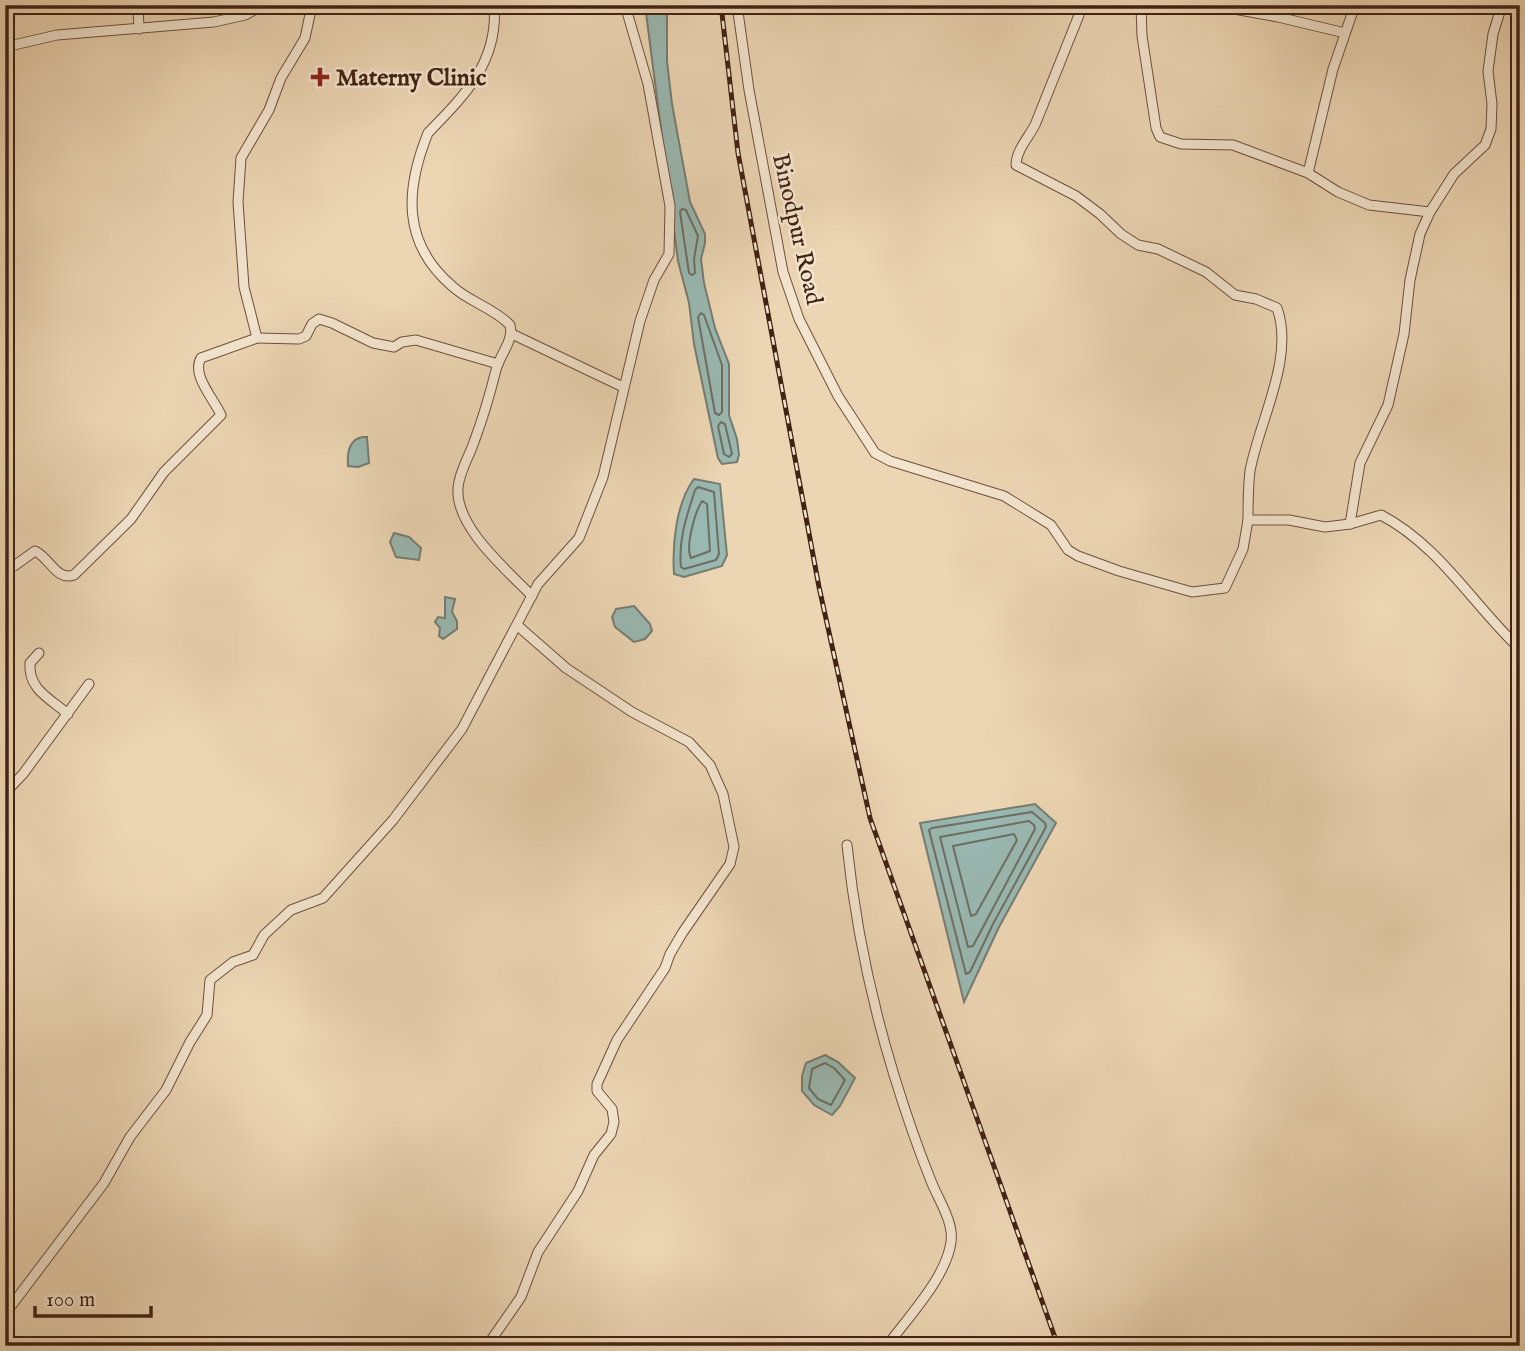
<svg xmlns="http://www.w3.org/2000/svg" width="1525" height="1351" viewBox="0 0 1525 1351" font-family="'IM FELL English',serif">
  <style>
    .water { fill: #99b8b1; stroke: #767c72; stroke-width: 2 }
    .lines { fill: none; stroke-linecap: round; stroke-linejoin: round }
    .shore { stroke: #6d6e62; stroke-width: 2 }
    .street-casing { stroke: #6c503c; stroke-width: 11 }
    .street { stroke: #f3e4ce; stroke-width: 9 }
    .rail-casing { stroke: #412314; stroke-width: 5 }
    .rail { stroke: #f3e4ce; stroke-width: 2.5; stroke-dasharray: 8; stroke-linecap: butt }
    .poi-dot { fill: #8f2418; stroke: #f3e4ce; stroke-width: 2.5 }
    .labels { text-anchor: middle; stroke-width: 5; stroke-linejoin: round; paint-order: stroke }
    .poi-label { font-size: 24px; font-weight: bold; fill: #412314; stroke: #f3e4ce; text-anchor: start }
    .street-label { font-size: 24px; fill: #412314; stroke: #f3e4ce }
  </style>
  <rect width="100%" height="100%" fill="#ecd5b3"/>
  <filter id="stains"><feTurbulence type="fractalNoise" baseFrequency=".00286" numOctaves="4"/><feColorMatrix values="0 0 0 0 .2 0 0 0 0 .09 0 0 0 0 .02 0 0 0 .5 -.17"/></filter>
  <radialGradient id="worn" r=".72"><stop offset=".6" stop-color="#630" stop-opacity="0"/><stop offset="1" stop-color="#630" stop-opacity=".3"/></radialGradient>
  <g class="water">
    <polygon points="645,5 667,5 667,61 672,104 690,202 705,234 705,243 701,259 704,283 715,328 729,364 729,415 737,439 739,455 737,462 722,464 718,458 694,344 689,303 678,261"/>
    <path d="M 363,437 L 367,437 L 369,463 L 358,467 L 348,466 C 347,453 349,439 363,437 Z"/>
    <path d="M 694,479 L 720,484 L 727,555 L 722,566 L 684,577 L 674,574 C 672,545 676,503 694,479 Z"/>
    <polygon points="394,533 409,537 421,548 419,560 396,557 390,542"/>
    <polygon points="445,597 455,599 452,612 457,621 457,629 443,639 439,636 440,628 435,622 438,617 445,618"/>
    <polygon points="634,606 650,624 652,631 645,639 634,642 615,627 612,617 616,609"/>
    <polygon points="1035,804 1056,823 999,927 964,1002 920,823"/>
    <polygon points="825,1055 838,1062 855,1078 840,1106 832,1115 814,1105 802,1091 802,1076 806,1063"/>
  </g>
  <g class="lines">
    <g class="shore">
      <polygon points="682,209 686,210 698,236 694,259 695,273 692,275 689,273 680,212"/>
      <polygon points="701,313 704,315 722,365 722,412 719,415 715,413 698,317"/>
      <polygon points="721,422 725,424 732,454 729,457 724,454 718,426"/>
      <path d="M 698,487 L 714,492 L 719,554 L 716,560 L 684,569 L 681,567 C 678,540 687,515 695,490 Z"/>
      <path d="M 702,501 L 707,504 L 710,551 L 691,558 C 685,547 695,512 702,501 Z"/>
      <polygon points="1032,812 1045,823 1046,827 993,924 970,972 966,974 929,830 932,828"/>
      <polygon points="1029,821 1034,825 1035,829 973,946 968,947 940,837"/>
      <polygon points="1014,834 1017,840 976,914 971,916 953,846"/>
      <polygon points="825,1063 834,1068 845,1080 831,1105 818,1099 809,1088 812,1069"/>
    </g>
    <defs>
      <g id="street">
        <polyline points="138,5 139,29"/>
        <path d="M 494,5 C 499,62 464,96 428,133 C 405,190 402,243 452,286 C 469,302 494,308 510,325 C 514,341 500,354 496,370 C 490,394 483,418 474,442 C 469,457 459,472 458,488 C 455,527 507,570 532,596"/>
        <path d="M 737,5 L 749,90 L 783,272 L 799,319 L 838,396 L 875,453 L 890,461 L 1004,496 L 1051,525 L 1068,550 L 1078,556 L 1119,571 L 1192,592 L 1225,588 L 1243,549 L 1248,520 L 1289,520 L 1325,527 L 1350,524 L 1381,515 C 1439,545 1474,606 1520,649"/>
        <path d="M 1083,5 L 1035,125 C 1028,138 1016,151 1016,165 L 1076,196 L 1100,214 L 1121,234 L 1138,245 L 1158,249 L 1206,272 L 1235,295 L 1256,299 L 1277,308 C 1295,358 1259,421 1250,471 C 1248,487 1248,504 1248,520"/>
        <polyline points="1141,5 1142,36 1156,128 1160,137 1181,144 1233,145 1308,173 1338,192 1369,205 1430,212"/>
        <polyline points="1212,5 1278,17 1345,33"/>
        <polyline points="5,47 57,35 214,22 245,15 256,9 292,5"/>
        <polyline points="1308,173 1333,69 1355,5"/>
        <polyline points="512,334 623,387"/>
        <polyline points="257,338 299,339 306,336 312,324 319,319 332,323 373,343 394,347 402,342 416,340 498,364"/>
        <polyline points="1350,524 1360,463 1388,405 1404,334 1410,280 1420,234 1430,212 1454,174 1485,145 1491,129 1492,104 1488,71 1493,34 1502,5"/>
        <path d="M 5,561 L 14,566 L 35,551 C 50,558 56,581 74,575 L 131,519 L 164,472 L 221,415 C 214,399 191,375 201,358 L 257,338 L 244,287 L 238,202 L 241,158 L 269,110 L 281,78 L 305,38 L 312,5"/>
        <path d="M 39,653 L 30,663 C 28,689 49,698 68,714"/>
        <polyline points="5,793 23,774 89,684"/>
        <path d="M 847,845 C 855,923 871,1000 894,1075 C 905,1111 917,1146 931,1181 C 938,1199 954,1222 951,1242 C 946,1278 908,1317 887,1346"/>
        <polyline points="5,1314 104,1183 130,1137 166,1090 190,1042 207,1015 210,980 233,962 253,955 264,935 291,910 323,898 393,820 462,729 538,584 579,538 603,477 640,321 654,280 669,254 670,206 648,84 625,5"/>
        <polyline points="487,1346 521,1297 538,1252 578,1191 594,1155 611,1134 614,1122 612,1109 597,1091 597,1084 617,1040 665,968 670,954 683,932 730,864 734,847 723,794 710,765 689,742 632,712 566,668 518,626"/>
      </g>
    </defs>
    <use href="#street" class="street-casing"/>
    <use href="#street" class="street"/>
    <defs>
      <polyline id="rail" points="721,5 738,153 819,587 870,818 1058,1346"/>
    </defs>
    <use href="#rail" class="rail-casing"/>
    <use href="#rail" class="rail"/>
  </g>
  <path class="poi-dot" d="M316.5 66.5h7v7h7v7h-7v7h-7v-7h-7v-7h7z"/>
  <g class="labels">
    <g class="poi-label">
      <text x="336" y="85">Materny Clinic</text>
    </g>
    <g class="street-label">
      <text transform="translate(798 229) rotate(77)" y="8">Binodpur Road</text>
    </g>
  </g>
  <rect width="1525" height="1351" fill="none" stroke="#ecd5b3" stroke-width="28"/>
  <rect x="7" y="7" width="1511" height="1337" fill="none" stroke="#412314" stroke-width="3.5"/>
  <rect x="14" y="14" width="1497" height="1323" fill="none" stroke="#412314" stroke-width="2"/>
  <path d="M35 1306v10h116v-10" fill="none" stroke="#412314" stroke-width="3.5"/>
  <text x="46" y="1306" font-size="21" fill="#412314" stroke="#f3e4ce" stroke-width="5" paint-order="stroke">100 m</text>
  <rect width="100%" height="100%" filter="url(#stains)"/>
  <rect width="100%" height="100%" fill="url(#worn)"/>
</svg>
